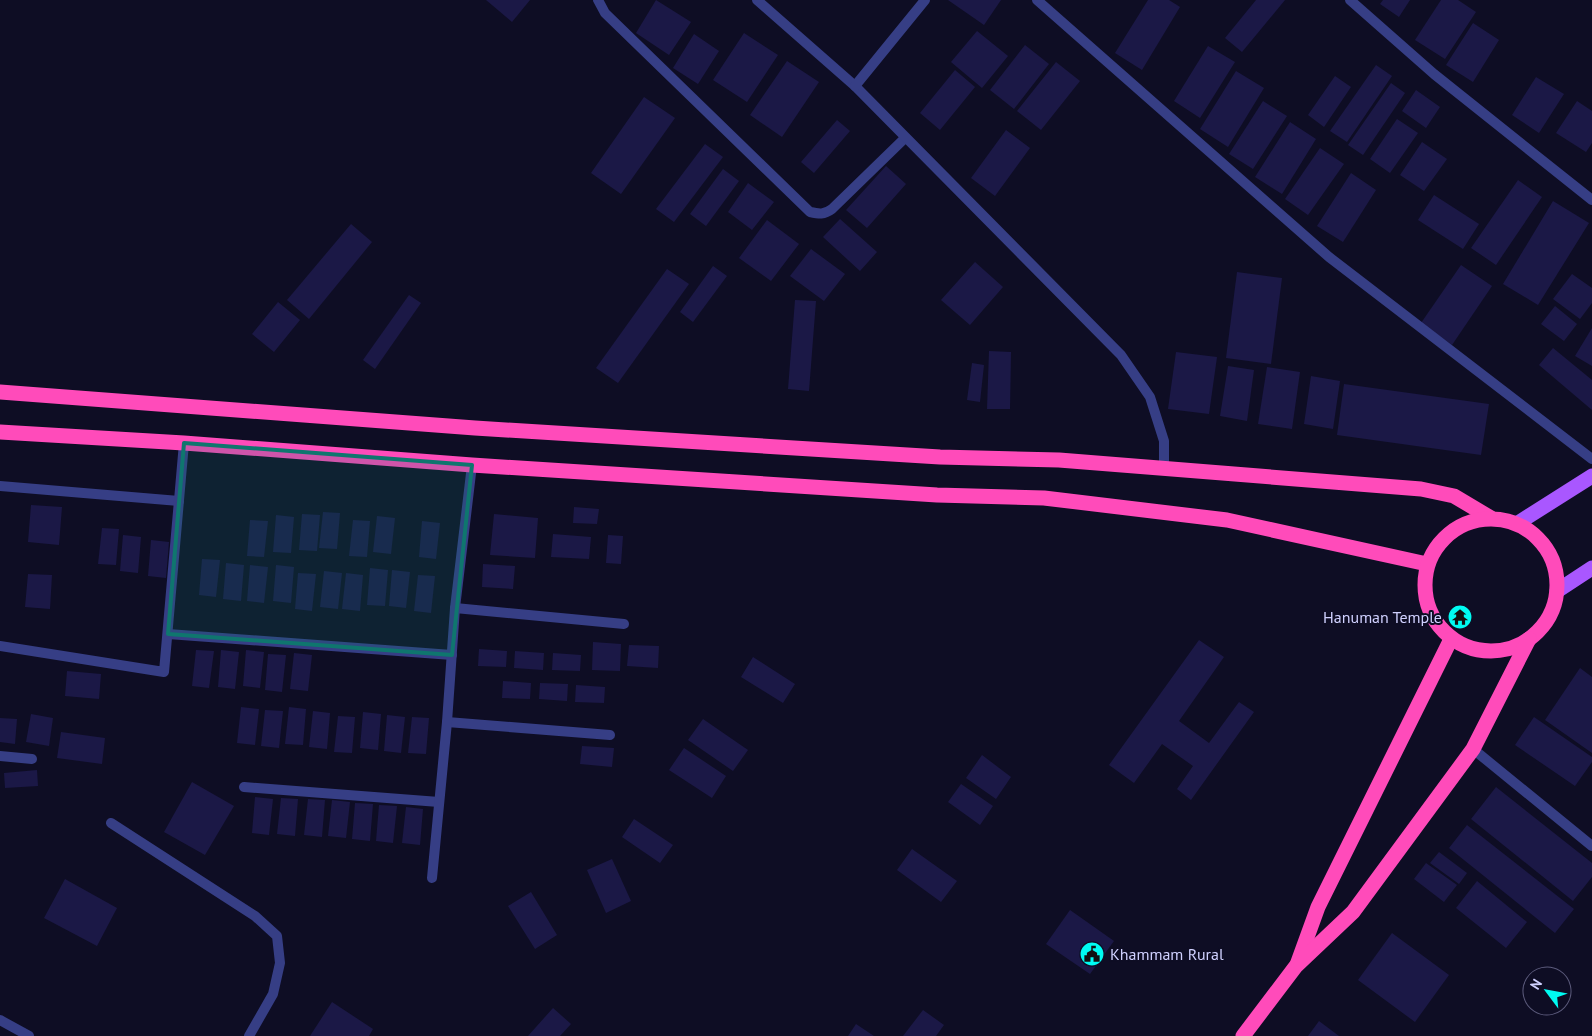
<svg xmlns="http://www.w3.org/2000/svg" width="1592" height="1036" viewBox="0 0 1592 1036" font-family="'PT Sans',sans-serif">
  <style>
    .building { fill: #1b1846 }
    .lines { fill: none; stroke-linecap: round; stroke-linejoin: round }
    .street { stroke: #363e85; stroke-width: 10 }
    .primary { stroke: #a957ff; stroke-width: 15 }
    .highway { stroke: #ff4bba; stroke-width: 15 }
    .marked { fill: #0f766e; fill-opacity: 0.2; stroke: #0f766e; stroke-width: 4; stroke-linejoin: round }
    .labels { text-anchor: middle; stroke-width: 4; stroke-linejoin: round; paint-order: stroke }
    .poi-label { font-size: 16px; fill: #d0d1ff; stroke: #0e0d24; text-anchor: end }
  </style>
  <rect width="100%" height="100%" fill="#0e0d24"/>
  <g class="building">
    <polygon points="486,0 530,0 512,22"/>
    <polygon points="656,0 691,22 669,55 636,33"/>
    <polygon points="948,0 1001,0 984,25"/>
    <polygon points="1148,0 1169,0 1180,7 1142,70 1115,53"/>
    <polygon points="1256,0 1285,0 1242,52 1225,38"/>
    <polygon points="1383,0 1410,0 1399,17 1380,4"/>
    <polygon points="1441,0 1458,0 1476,12 1445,59 1415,40"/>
    <polygon points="1473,23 1499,40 1473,82 1446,65"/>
    <polygon points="977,31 1008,56 982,88 951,62"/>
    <polygon points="744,33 778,55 747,102 713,80"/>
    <polygon points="694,34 719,51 698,84 673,68"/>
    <polygon points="1025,45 1049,64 1014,109 990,90"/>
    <polygon points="1208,46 1235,62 1200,118 1174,101"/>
    <polygon points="787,61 819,82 782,137 750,115"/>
    <polygon points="1056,62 1080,81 1041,130 1017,111"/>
    <polygon points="1376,65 1392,76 1347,142 1330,131"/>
    <polygon points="955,70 975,87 940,130 920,113"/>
    <polygon points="1236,71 1264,88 1228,147 1200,129"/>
    <polygon points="1335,76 1351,87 1324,127 1308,115"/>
    <polygon points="1536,77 1564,94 1539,133 1512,115"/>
    <polygon points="1391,83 1405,93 1363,155 1348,145"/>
    <polygon points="1416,90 1440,107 1426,128 1402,111"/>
    <polygon points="644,97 675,118 621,194 591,173"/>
    <polygon points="1263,101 1287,116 1253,169 1229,154"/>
    <polygon points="1577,101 1592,111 1592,143 1586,152 1556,133"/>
    <polygon points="1397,119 1418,133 1390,173 1370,159"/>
    <polygon points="837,120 850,131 814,173 801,162"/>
    <polygon points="1290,122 1316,139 1282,194 1255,177"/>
    <polygon points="1006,130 1030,148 995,196 971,178"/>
    <polygon points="1422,142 1447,159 1424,191 1400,175"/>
    <polygon points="705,144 723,157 674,222 656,209"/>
    <polygon points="1320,148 1344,164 1308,215 1285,199"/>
    <polygon points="886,166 906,184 867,228 846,210"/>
    <polygon points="723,169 739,181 706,226 690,214"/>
    <polygon points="1351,173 1376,190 1343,242 1317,226"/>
    <polygon points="1518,180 1542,197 1496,265 1471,248"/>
    <polygon points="748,183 774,202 752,230 728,212"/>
    <polygon points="1434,195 1479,224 1463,249 1418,220"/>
    <polygon points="1553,201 1589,223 1538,305 1503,284"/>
    <polygon points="840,219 877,252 860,271 823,237"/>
    <polygon points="767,220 799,244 771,281 739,258"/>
    <polygon points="351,224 372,242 309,319 287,300"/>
    <polygon points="811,249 845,274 824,301 790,276"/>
    <polygon points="975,262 1003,287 970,325 941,300"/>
    <polygon points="1461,265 1492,286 1452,345 1421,323"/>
    <polygon points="713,266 727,276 693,322 680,312"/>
    <polygon points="667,269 689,284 618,383 596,368"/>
    <polygon points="1237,272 1282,278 1271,364 1226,358"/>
    <polygon points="1572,274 1592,288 1592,303 1580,319 1553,299"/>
    <polygon points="409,295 421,303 375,369 363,360"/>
    <polygon points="795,300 816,301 809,391 788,389"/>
    <polygon points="278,302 300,320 274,352 252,334"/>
    <polygon points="1555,306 1577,324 1564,341 1541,324"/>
    <polygon points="1592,328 1592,366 1575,356"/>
    <polygon points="1553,348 1592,380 1592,410 1539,365"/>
    <polygon points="989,351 1011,352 1010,409 987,409"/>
    <polygon points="1176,352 1217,357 1209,414 1168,409"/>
    <polygon points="972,363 984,365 980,402 967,400"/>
    <polygon points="1228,366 1254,370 1247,421 1220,416"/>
    <polygon points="1267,367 1300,372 1292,429 1258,424"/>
    <polygon points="1311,376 1340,381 1333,429 1304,424"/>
    <polygon points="1344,384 1489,404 1481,455 1337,435"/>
    <polygon points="31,505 62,507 59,545 28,542"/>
    <polygon points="574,507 599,509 597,524 573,523"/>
    <polygon points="323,512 340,513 337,549 319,548"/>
    <polygon points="302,514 320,515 317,551 299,550"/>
    <polygon points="494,514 538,518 535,558 490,555"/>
    <polygon points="276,515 294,517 291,553 273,552"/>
    <polygon points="377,516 395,518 391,554 373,552"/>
    <polygon points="250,520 268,521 264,557 247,556"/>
    <polygon points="353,520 370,521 367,557 349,556"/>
    <polygon points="422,521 440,523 436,559 419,557"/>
    <polygon points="102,528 119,529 116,565 98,564"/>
    <polygon points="553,534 591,537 589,559 551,557"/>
    <polygon points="123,535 141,537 138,573 120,571"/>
    <polygon points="608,535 623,536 621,564 606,563"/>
    <polygon points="151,540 169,542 166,578 148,576"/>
    <polygon points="202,559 220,560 216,597 199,595"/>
    <polygon points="226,563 244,565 241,601 223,599"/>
    <polygon points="483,564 515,566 513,589 482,587"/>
    <polygon points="250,565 268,567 264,603 247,601"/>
    <polygon points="276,565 294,567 291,603 273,601"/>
    <polygon points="370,568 388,570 385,606 367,605"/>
    <polygon points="392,570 410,572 406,608 389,606"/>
    <polygon points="324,571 342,573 338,609 320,607"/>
    <polygon points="298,573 316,574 312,611 295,609"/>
    <polygon points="346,573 363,575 360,611 342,609"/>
    <polygon points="28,574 52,575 50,609 25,607"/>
    <polygon points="418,575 435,576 431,613 414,611"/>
    <polygon points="1199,640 1224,657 1179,721 1209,743 1239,702 1254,712 1191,800 1177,789 1193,766 1162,744 1134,783 1109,765"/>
    <polygon points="593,642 621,644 620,671 592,670"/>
    <polygon points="629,645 659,646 658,668 627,666"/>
    <polygon points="479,649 507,651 506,667 478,666"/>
    <polygon points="196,650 214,651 209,688 192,686"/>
    <polygon points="221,650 239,652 235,689 218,687"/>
    <polygon points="246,650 264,652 260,688 243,686"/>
    <polygon points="515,651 544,653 543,670 514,668"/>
    <polygon points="294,653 312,655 308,691 290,689"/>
    <polygon points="553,653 581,655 580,671 552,670"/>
    <polygon points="268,654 286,655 282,692 265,690"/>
    <polygon points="753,657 795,684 783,703 741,677"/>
    <polygon points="1580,668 1592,677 1592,753 1545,720"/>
    <polygon points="67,671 101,674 99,699 65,696"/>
    <polygon points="503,681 531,683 530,699 502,698"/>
    <polygon points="540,683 568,684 567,701 539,699"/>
    <polygon points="576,685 605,687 604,703 575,702"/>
    <polygon points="241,707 259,709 255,745 237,743"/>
    <polygon points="289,707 306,709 303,745 285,744"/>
    <polygon points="265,710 283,711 279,748 261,746"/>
    <polygon points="313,711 330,713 327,749 309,747"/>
    <polygon points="363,712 381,714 378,750 360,748"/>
    <polygon points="31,714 53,718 49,746 26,742"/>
    <polygon points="387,715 405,717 401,753 384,751"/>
    <polygon points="338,716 355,717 352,753 334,752"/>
    <polygon points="412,717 429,718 426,754 408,753"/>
    <polygon points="1534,717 1592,757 1592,762 1575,786 1515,745"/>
    <polygon points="0,718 17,719 15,744 0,742"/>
    <polygon points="703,719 748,750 733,771 688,740"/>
    <polygon points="61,732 105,738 102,764 57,758"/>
    <polygon points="582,746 614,748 612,767 580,764"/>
    <polygon points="684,748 726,776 712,798 669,770"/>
    <polygon points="982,755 1011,777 996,799 966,778"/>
    <polygon points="37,770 38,786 5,788 4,773"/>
    <polygon points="192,782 234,806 205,855 164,832"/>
    <polygon points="961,784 993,806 980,825 948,802"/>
    <polygon points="1496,787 1592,863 1592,877 1573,901 1471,819"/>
    <polygon points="255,797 273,799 269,835 252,833"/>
    <polygon points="281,798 298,799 295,836 277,834"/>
    <polygon points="308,799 325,800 322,837 304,835"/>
    <polygon points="332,800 350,802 346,838 328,836"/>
    <polygon points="355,803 373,804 370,841 352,839"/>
    <polygon points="379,805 397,806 393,843 376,841"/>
    <polygon points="406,807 423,809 420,845 402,843"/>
    <polygon points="634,819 673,845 660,863 622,837"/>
    <polygon points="1467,825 1574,909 1555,933 1449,848"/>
    <polygon points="912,849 957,881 941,902 897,870"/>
    <polygon points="1439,852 1467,873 1459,884 1430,863"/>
    <polygon points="612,859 631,901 606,913 587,870"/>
    <polygon points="1426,863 1457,885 1444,902 1414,879"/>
    <polygon points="65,879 117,908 97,946 44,918"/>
    <polygon points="1477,881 1527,922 1506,948 1456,908"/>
    <polygon points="531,892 557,935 535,949 508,906"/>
    <polygon points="1070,910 1114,941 1090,974 1046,944"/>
    <polygon points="1392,933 1449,975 1415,1022 1358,980"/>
    <polygon points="332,1002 373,1029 369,1036 310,1036"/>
    <polygon points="553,1008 571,1024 560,1036 528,1036"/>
    <polygon points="923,1010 944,1025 936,1036 903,1036"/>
    <polygon points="1319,1021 1339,1036 1308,1036"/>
    <polygon points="856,1024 874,1036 848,1036"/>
  </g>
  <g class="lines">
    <g class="street">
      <path d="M 598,0 L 605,13 L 810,212 C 819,214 824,215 832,209 L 905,138"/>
      <polyline points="757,0 855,86 1121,355 1150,397 1164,441 1164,469"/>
      <polyline points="1037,0 1329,257 1592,459"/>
      <polyline points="1350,0 1434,74 1592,200"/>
      <polyline points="855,86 925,0"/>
      <polyline points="0,486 179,501"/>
      <polyline points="455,608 624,624"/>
      <polyline points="168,634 452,655"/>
      <polyline points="0,646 164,672 184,443"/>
      <polyline points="447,722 610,735"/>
      <polyline points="1473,749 1592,846"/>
      <polyline points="0,756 32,759"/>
      <polyline points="244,787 439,802"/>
      <polyline points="111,823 255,916 277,936 280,963 273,994 249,1036"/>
      <polyline points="432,878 447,722 455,608 472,465"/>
      <polyline points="0,1020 29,1036"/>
    </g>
    <g class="primary">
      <polyline points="1518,523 1592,476"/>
      <polyline points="1557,591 1592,568"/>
    </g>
    <g class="highway">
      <polyline points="0,392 475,428 940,457 1059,460 1421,489 1454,496 1491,518"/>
      <polyline points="0,432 184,443 472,465 937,495 1044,498 1227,520 1427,564"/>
      <circle cx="1491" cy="585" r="66"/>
      <polyline points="1298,962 1318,907 1451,639"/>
      <polyline points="1243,1036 1296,966 1353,912 1473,749 1529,639"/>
    </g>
  </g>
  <path class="marked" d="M 184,443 L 472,465 L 452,655 L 168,634 Z"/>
  <defs>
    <symbol id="temple-disc" viewBox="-11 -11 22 22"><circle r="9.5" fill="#00fbf2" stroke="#0e0d24"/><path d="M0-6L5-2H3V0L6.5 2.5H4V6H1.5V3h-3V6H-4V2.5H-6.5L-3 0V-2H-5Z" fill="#111"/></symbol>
    <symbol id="civic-disc" viewBox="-11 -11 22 22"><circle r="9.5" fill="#00fbf2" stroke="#0e0d24"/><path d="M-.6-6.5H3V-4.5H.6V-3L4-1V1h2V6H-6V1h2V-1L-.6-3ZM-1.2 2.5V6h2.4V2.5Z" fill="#111"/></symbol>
  </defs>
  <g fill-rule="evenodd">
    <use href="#temple-disc" x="1446" y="603" width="28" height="28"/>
    <use href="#civic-disc" x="1078" y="940" width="28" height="28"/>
  </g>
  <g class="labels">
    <g class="poi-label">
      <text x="1442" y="623">Hanuman Temple</text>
      <text x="1110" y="960" text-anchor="start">Khammam Rural</text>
    </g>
  </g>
  <g transform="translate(1547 991) rotate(302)"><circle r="24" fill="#0e0d24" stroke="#5c5b7c"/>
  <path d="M0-4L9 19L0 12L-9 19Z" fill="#00fbf2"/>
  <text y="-8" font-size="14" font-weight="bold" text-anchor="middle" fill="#d0d1ff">N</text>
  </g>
</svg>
